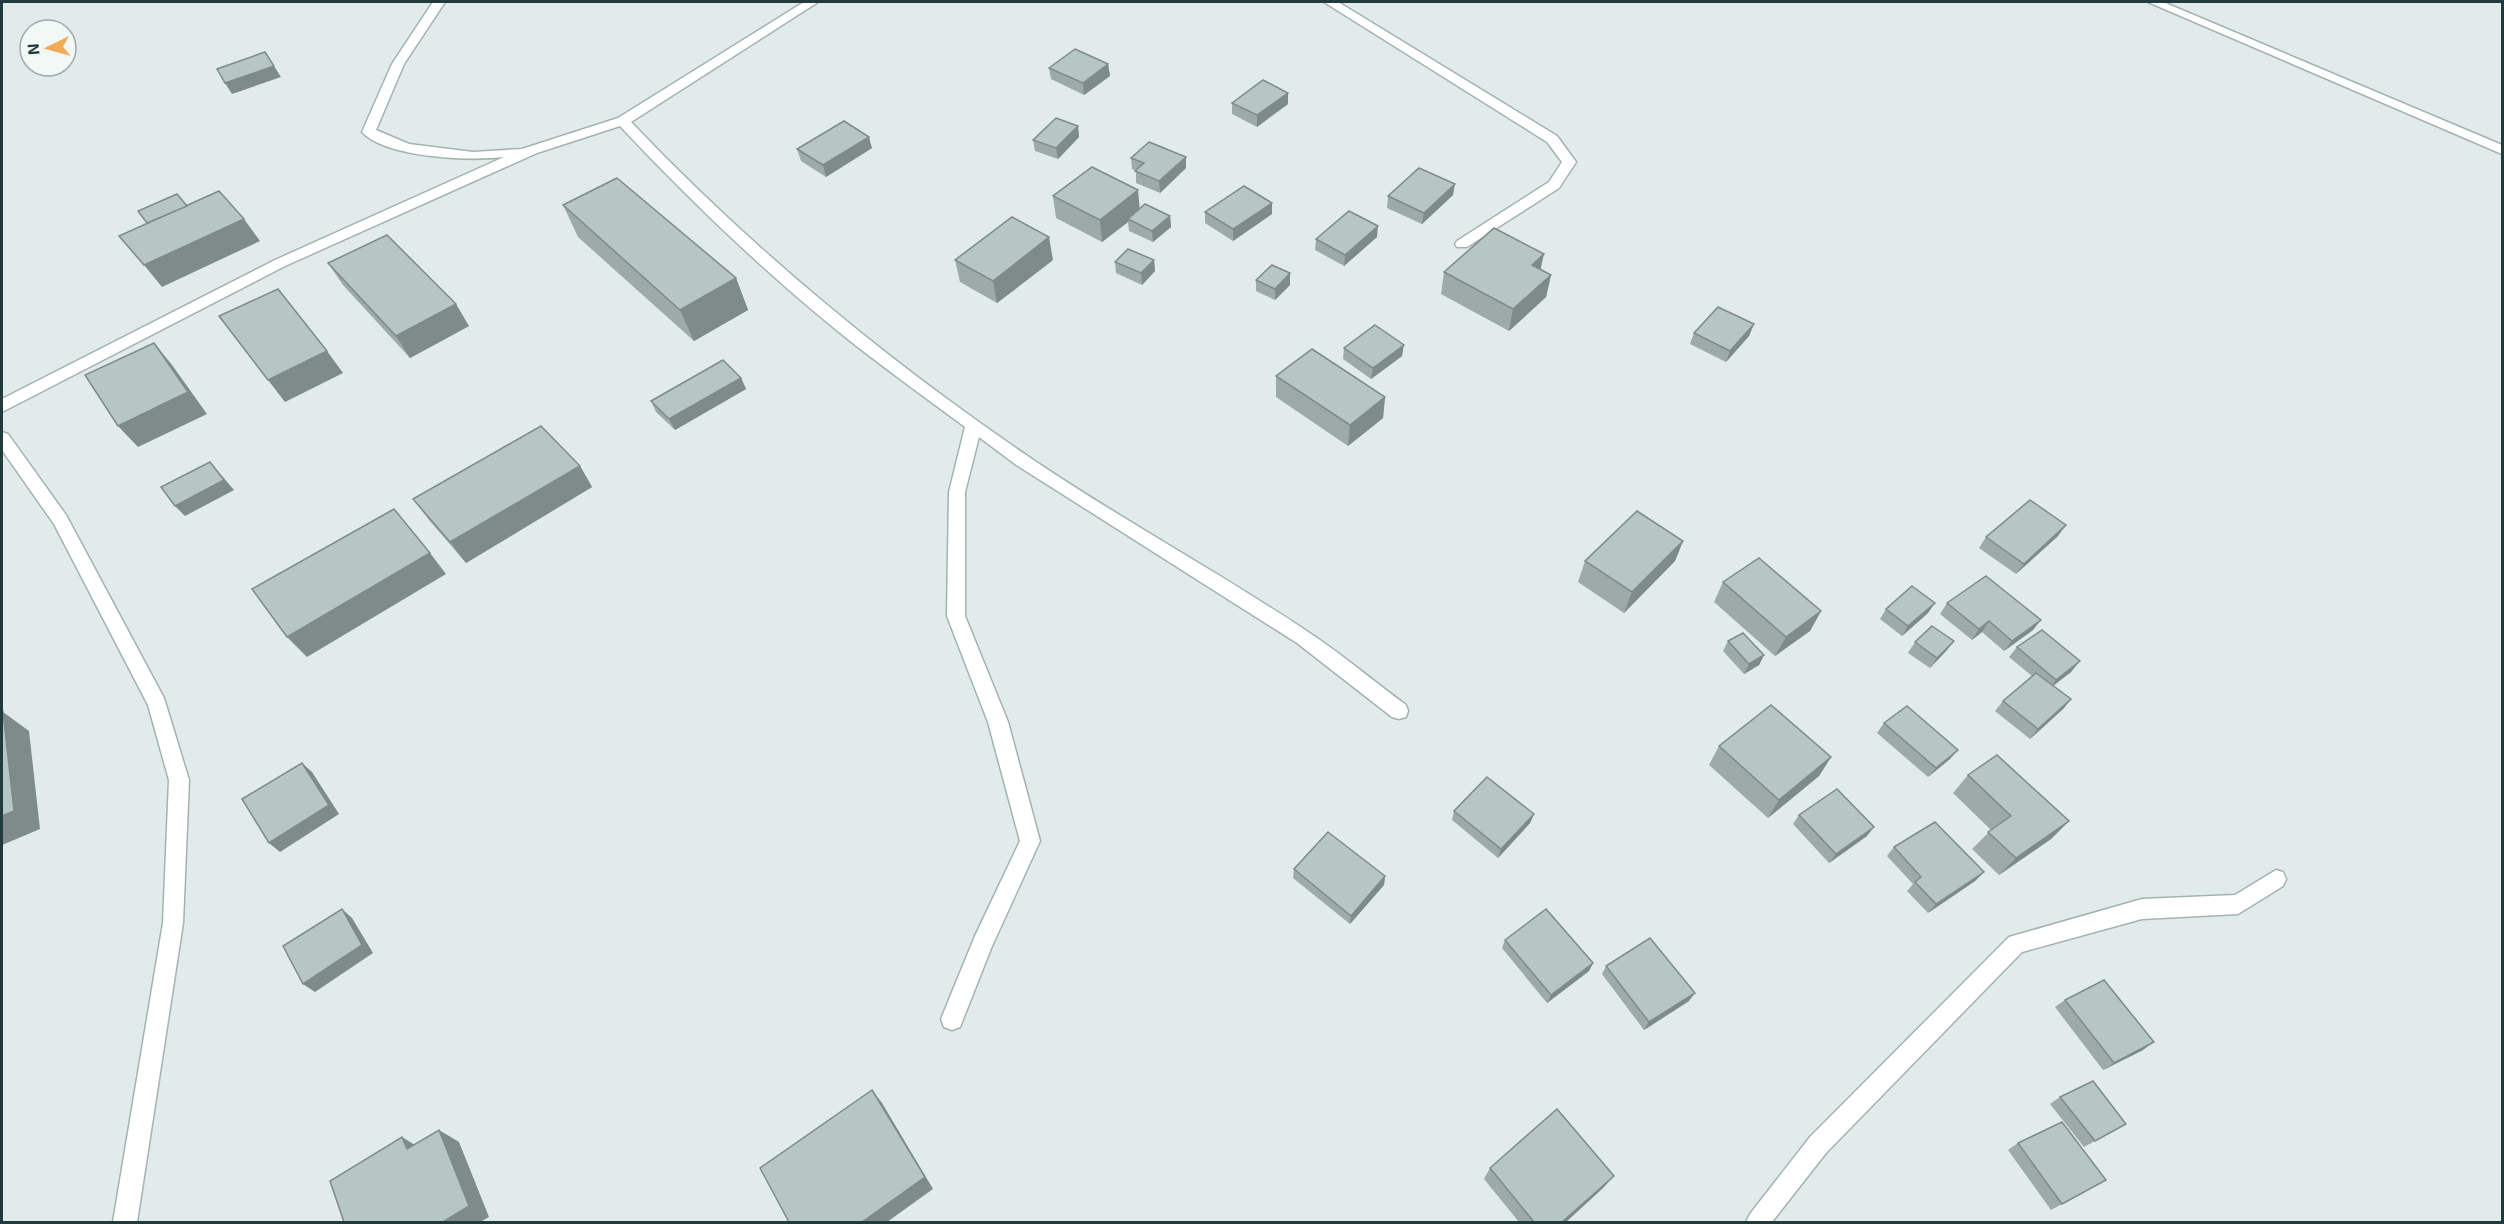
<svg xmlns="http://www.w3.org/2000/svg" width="2504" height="1224" viewBox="0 0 2504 1224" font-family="'Exo 2',sans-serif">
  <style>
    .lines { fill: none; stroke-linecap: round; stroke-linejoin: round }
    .minor-casing { stroke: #a3b3b2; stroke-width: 3 }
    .minor { fill: #fff; fill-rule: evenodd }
    .wall { fill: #9daaa8 }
    .shaded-wall { fill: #7f8b88 }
    .building { fill: #b6c6c3; stroke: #7f8b88; stroke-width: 1.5 }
  </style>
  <rect width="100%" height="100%" fill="#e0ebea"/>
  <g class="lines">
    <defs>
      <g id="minor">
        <path d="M 433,2 L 445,2 L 404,64 L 376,130 L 409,144 L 473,152 L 522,149 L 618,118 L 804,2 L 818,2 L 631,122 C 750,247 884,358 1026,455 C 1118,518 1216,570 1308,632 C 1342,654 1373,681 1406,705 L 1408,711 L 1406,717 L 1399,719 L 1392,717 L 1297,643 L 1015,464 L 979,437 L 965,492 L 965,616 L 1008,722 L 1040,841 L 992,946 L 960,1027 L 952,1030 L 944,1027 L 941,1019 L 975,936 L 1020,841 L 988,722 L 947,616 L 949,492 L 965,427 C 930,401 894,375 859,348 C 774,281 694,205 620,126 L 537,153 L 285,266 L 2,412 L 2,399 L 275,260 L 504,157 C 470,161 386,158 362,132 L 392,64 Z"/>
        <polygon points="1324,2 1338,2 1557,136 1576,162 1559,188 1467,247 1457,247 1455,244 1457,241 1549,182 1562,162 1547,142"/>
        <polygon points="2148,2 2163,2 2502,145 2502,154"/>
        <polygon points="2,432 8,434 66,515 164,698 189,780 183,923 137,1222 113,1222 163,923 169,780 148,705 54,524 2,450"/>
        <polygon points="2276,870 2283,872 2286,879 2283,886 2238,914 2142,919 2022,952 1826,1153 1772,1222 1746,1222 1750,1214 1810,1137 2009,937 2142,899 2235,895"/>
      </g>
    </defs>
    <use href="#minor" class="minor-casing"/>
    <use href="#minor" class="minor"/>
  </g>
  <g class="wall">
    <polygon points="1108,64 1110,76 1084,95 1051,79 1049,68"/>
    <polygon points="1232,103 1288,104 1257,127 1232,114"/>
    <polygon points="1078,126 1079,137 1058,159 1035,151 1033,140"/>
    <polygon points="872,148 826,177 801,161 797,149"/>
    <polygon points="1186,157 1186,168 1160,193 1136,183 1136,171 1132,169 1131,158"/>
    <polygon points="1453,195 1422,224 1387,208 1388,196"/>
    <polygon points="1053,196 1140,209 1170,216 1171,227 1153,242 1129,231 1128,222 1102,242 1056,218"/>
    <polygon points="1272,203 1272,214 1233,241 1205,223 1205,212"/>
    <polygon points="563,205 736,278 748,310 694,341 578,237"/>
    <polygon points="1377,237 1344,266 1315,250 1316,239"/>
    <polygon points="955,260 1053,260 997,303 960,282"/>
    <polygon points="1154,260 1155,271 1142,285 1116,273 1115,262"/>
    <polygon points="328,263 469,326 410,358 343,285"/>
    <polygon points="1541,269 1551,275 1546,297 1509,331 1441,294 1444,272"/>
    <polygon points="1256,280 1290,285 1275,300 1256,291"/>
    <polygon points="1754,324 1749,336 1726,362 1690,344 1694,333"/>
    <polygon points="1344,348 1402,356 1371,379 1343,359"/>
    <polygon points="1276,376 1385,397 1383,418 1348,446 1276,397"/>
    <polygon points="741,378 746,389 675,430 656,412 651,401"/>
    <polygon points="580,466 592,487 466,563 429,520 413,499"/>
    <polygon points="2058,536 2016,574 1979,548 1986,537"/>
    <polygon points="1683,541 1675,561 1624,613 1578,582 1585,561"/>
    <polygon points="1723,582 1821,611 1810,631 1775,656 1714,602"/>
    <polygon points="1947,603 2033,630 2004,651 1982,632 1972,640 1940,614"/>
    <polygon points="1886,609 1928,613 1902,636 1880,619"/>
    <polygon points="1728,641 1764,655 1759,665 1744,674 1723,651"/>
    <polygon points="1954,641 1946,651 1930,668 1908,653 1915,642"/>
    <polygon points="2017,647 2071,672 2053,685 2071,699 2063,709 2030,739 1995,711 2003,701 2032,676 2009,657"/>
    <polygon points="1884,723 1950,759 1928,777 1877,733"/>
    <polygon points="1719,746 1831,757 1819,776 1768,818 1709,765"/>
    <polygon points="1968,775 2069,821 2051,839 1999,875 1972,849 1991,830 1953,793"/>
    <polygon points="1454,811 1534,814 1530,823 1498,858 1452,820"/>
    <polygon points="1799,815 1867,836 1829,863 1793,824"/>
    <polygon points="1894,847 1984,872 1975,881 1928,913 1907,891 1913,884 1887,856"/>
    <polygon points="1294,869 1385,876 1384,885 1350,924 1293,878"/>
    <polygon points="1505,940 1593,963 1589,971 1547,1003 1502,948"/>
    <polygon points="1606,966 1689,1001 1644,1030 1602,974"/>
    <polygon points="2065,1000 2143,1050 2103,1070 2055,1007"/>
    <polygon points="2060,1097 2126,1124 2084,1147 2050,1104"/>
    <polygon points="2018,1143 2106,1180 2051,1210 2008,1150"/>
    <polygon points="1490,1168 1604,1187 1566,1222 1519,1222 1484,1179"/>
  </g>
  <g class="shaded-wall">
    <polygon points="1108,64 1110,76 1084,95 1083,83"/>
    <polygon points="274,66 281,77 232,94 225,83"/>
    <polygon points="1288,93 1288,104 1257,127 1257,115"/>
    <polygon points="1078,126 1079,137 1058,159 1056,148"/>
    <polygon points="869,137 872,148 826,177 823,165"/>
    <polygon points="1186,157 1186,168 1160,193 1159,181"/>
    <polygon points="1455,184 1453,195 1422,224 1424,213"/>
    <polygon points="1138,190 1140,212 1128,219 1128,222 1102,242 1100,220"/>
    <polygon points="1272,203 1272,214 1233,241 1233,229"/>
    <polygon points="1170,216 1171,227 1153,242 1152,231"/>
    <polygon points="244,219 260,241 162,287 144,265"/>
    <polygon points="1378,226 1377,237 1344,266 1345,255"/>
    <polygon points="1049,237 1053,260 997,303 993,281"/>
    <polygon points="1544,254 1539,276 1532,265"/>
    <polygon points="1154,260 1155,271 1142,285 1141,273"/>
    <polygon points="1290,273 1290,285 1275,300 1275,289"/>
    <polygon points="1551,275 1546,297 1509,331 1513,309"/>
    <polygon points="736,278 748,310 694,341 680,310"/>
    <polygon points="456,304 469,326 410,358 396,336"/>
    <polygon points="1754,324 1749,336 1726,362 1730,351"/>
    <polygon points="154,343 172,365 207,414 138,447 118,426"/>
    <polygon points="1404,345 1402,356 1371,379 1373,368"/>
    <polygon points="327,351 343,373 285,402 268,380"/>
    <polygon points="741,378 746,389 675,430 669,419"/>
    <polygon points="1385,397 1383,418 1348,446 1350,425"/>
    <polygon points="210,462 234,490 185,516 175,506"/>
    <polygon points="580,466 592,487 466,563 450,542"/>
    <polygon points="2066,525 2058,536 2016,574 2024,564"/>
    <polygon points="1683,541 1675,561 1624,613 1632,592"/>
    <polygon points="430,553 446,574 307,657 287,637"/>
    <polygon points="1935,603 1928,613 1902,636 1908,626"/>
    <polygon points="1821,611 1810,631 1775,656 1786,637"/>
    <polygon points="2041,620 2033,630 2004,651 2012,641"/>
    <polygon points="1989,621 1982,632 1972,640 1979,629"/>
    <polygon points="1954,641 1946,651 1930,668 1937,658"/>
    <polygon points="1764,655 1759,665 1744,674 1749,664"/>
    <polygon points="2080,661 2071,672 2048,690 2056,680"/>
    <polygon points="2071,699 2063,709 2030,739 2038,729"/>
    <polygon points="3,712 29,731 40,829 2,845"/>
    <polygon points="1958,750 1950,759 1928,777 1936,768"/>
    <polygon points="1831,757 1819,776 1768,818 1779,800"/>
    <polygon points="302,763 312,772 339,814 280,852 269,843"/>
    <polygon points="1534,814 1530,823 1498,858 1501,849"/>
    <polygon points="2069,821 2051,839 1999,875 2016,858"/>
    <polygon points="1874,827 1867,836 1829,863 1836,854"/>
    <polygon points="1984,872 1975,881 1928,913 1936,904"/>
    <polygon points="1385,876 1384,885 1350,924 1351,916"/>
    <polygon points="342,909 352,918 373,953 315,992 303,984"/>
    <polygon points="1593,963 1589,971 1547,1003 1551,995"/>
    <polygon points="1695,993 1689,1001 1644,1030 1649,1022"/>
    <polygon points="2154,1042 2143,1050 2103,1070 2114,1063"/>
    <polygon points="872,1090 882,1103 933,1189 887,1222 862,1222"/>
    <polygon points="439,1130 459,1142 489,1217 480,1222 443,1222"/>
    <polygon points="402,1137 423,1150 407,1149"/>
    <polygon points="1614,1176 1604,1187 1566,1222 1562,1222"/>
  </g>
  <g class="building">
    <polygon points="1075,49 1108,64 1083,83 1049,68"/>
    <polygon points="265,52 274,66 225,83 217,69"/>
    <polygon points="1263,80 1288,93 1257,115 1232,103"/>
    <polygon points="1056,118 1078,126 1056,148 1033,140"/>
    <polygon points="844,121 869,137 823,165 797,149"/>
    <polygon points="1149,142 1186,157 1159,181 1135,171 1144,163 1131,158"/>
    <polygon points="1092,167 1138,190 1100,220 1053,196"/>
    <polygon points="1419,168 1455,184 1424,213 1388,196"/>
    <polygon points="617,178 736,278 680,310 563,205"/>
    <polygon points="1244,186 1272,203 1233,229 1205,212"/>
    <polygon points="219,191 244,219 144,265 119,236"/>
    <polygon points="177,194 187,206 147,223 138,211"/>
    <polygon points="1145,204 1170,216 1152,231 1128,219"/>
    <polygon points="1349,211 1378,226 1345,255 1316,239"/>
    <polygon points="1012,217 1049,237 993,281 955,260"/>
    <polygon points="1494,228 1544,254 1532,265 1551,275 1513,309 1444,272"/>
    <polygon points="387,235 456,304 396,336 328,263"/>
    <polygon points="1128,249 1154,260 1141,273 1115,262"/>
    <polygon points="1272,265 1290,273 1275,289 1256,280"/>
    <polygon points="278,289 327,351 268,380 219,316"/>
    <polygon points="1718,307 1754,324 1730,351 1694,333"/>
    <polygon points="1375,325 1404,345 1373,368 1344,348"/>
    <polygon points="154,343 188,392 118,426 85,375"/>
    <polygon points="1312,349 1385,397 1350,425 1276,376"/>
    <polygon points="723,360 741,378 669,419 651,401"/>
    <polygon points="541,426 580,466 450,542 413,499"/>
    <polygon points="210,462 224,480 175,506 161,487"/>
    <polygon points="2030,500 2066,525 2024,564 1986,537"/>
    <polygon points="394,509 430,553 287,637 252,589"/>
    <polygon points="1637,511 1683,541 1632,592 1585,561"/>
    <polygon points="1759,558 1821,611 1786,637 1723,582"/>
    <polygon points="1986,576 2041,620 2012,641 1989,621 1979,629 1947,603"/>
    <polygon points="1912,586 1935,603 1908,626 1886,609"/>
    <polygon points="1932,626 1954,641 1937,658 1915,642"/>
    <polygon points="2042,630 2080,661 2056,680 2017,647"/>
    <polygon points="1743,633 1764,655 1749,664 1728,641"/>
    <polygon points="2036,673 2071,699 2038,729 2003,701"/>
    <polygon points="1771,705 1831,757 1779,800 1719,746"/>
    <polygon points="1907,706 1958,750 1936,768 1884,723"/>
    <polygon points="3,712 14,811 2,816 2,713"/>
    <polygon points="1997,755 2069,821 2016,858 1988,832 2011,816 1968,775"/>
    <polygon points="302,763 329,805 269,843 242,799"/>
    <polygon points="1487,777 1534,814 1501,849 1454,811"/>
    <polygon points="1837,789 1874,827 1836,854 1799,815"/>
    <polygon points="1935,822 1984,872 1936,904 1915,882 1921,877 1894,847"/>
    <polygon points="1328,832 1385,876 1351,916 1294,869"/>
    <polygon points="342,909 362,945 303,984 283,946"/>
    <polygon points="1546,909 1593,963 1551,995 1505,940"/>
    <polygon points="1650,938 1695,993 1649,1022 1606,966"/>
    <polygon points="2104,980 2154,1042 2114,1063 2065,1000"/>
    <polygon points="2093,1081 2126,1124 2095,1141 2060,1097"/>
    <polygon points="872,1090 925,1177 862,1222 789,1222 760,1168"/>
    <polygon points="1557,1109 1614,1176 1562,1222 1534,1222 1490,1168"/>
    <polygon points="2062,1122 2106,1180 2062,1204 2018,1143"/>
    <polygon points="439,1130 469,1206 443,1222 344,1222 330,1181 402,1137 407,1149"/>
  </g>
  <rect width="2504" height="1224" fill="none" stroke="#213b3c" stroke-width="6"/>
  <g transform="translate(48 48) rotate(265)"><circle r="28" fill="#f1f8f6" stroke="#9eacac" stroke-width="1.5"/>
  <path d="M0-4.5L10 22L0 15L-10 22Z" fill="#f3aa57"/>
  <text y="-9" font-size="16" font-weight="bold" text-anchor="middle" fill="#213b3c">N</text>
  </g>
</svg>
